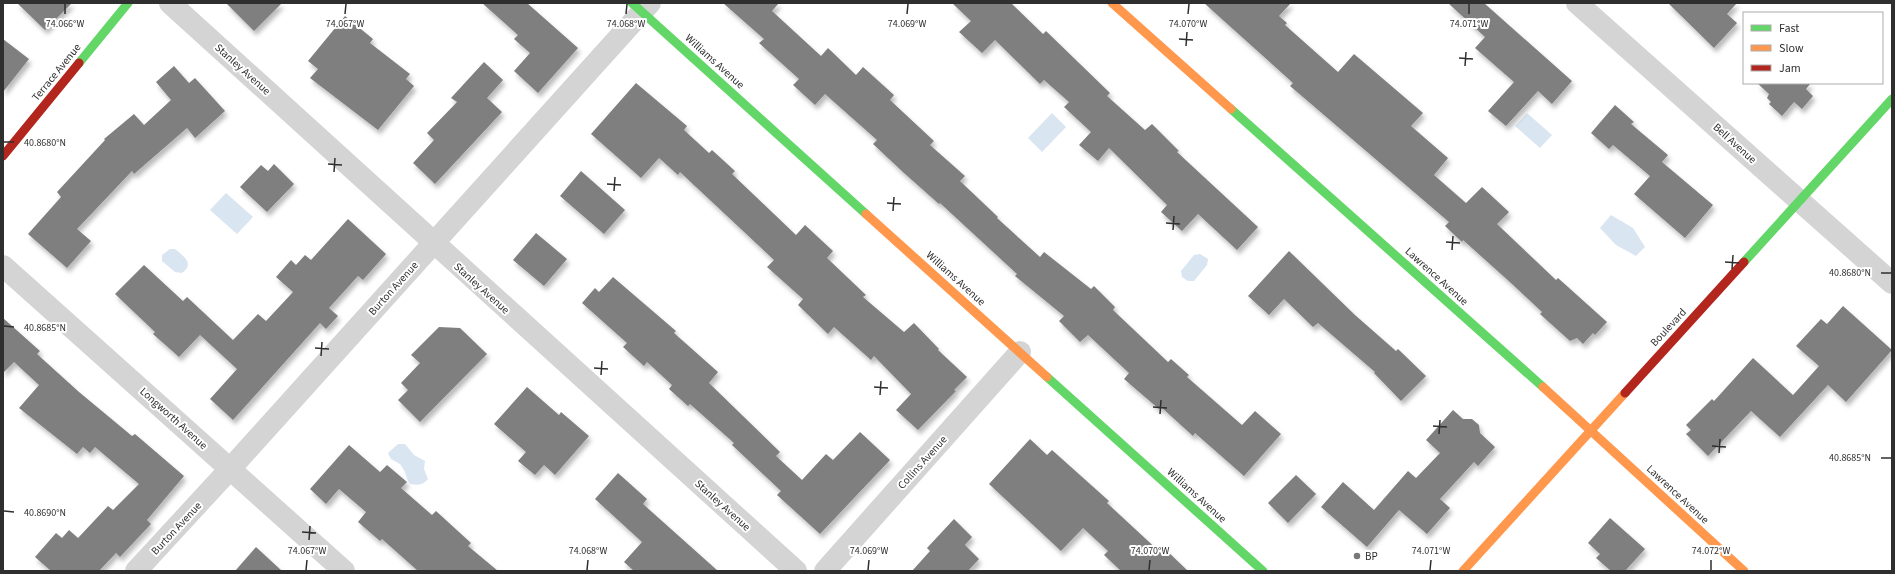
<svg xmlns="http://www.w3.org/2000/svg" width="1895" height="574" viewBox="0 0 1895 574" font-family="'Source Sans 3',sans-serif">
  <style>
    .water { fill: #d9e5f1 }
    .building { fill: #7f7f7f; filter: url(#shadow) }
    .lines { fill: none; stroke-linecap: round; stroke-linejoin: round }
    .street { stroke: #d4d4d4; stroke-width: 22 }
    .fast { stroke: #63d668; stroke-width: 9 }
    .slow { stroke: #ff974d; stroke-width: 9 }
    .jam { stroke: #b3261e; stroke-width: 9 }
    .ticks { fill: none; stroke: #2f2f2f; stroke-width: 1.5 }
    .poi-dot { fill: #787878; stroke: #fff; stroke-width: 1.5 }
    .labels { text-anchor: middle; stroke-width: 4; stroke-linejoin: round; paint-order: stroke }
    .street-label { font-size: 11px; fill: #2f2f2f; stroke: #fff }
    .poi-label { font-size: 11px; fill: #2f2f2f; stroke: #fff; text-anchor: start }
    .ticks-label { font-size: 10px; text-anchor: middle; fill: #2f2f2f; stroke: #fff; stroke-width: 4; stroke-linejoin: round; paint-order: stroke }
  </style>
  <defs>
    <filter id="shadow"><feDropShadow dx="2.5" dy="4.5" stdDeviation="2" flood-color="#0004"/></filter>
  </defs>
  <rect width="100%" height="100%" fill="#fff"/>
  <g class="water">
    <polygon points="1052,113 1066,127 1042,152 1028,138"/>
    <polygon points="1527,113 1552,135 1540,148 1515,126"/>
    <polygon points="226,193 253,217 237,234 210,210"/>
    <polygon points="1611,215 1633,228 1645,247 1636,256 1616,245 1600,228"/>
    <path d="M 170,249 L 175,249 C 184,257 195,263 182,273 L 175,272 L 162,261 L 162,255 Z"/>
    <polygon points="1200,254 1208,259 1207,265 1194,281 1188,281 1182,277 1181,271 1194,255"/>
    <path d="M 398,444 L 405,444 L 414,455 L 425,461 L 424,469 L 428,479 C 424,484 418,486 411,484 L 408,481 L 404,470 L 400,464 L 391,459 L 388,453 Z"/>
  </g>
  <g class="building">
    <polygon points="17,3 72,3 45,30"/>
    <polygon points="226,3 282,3 254,31"/>
    <polygon points="482,3 527,3 578,48 538,93 514,71 530,53 514,39 518,35"/>
    <polygon points="723,3 779,3 772,11 821,56 828,48 856,75 863,67 894,95 890,100 934,141 930,145 965,176 960,181 998,217 997,218 1040,257 1044,252 1091,289 1094,286 1115,307 1113,310 1168,362 1171,359 1189,375 1187,377 1242,425 1255,411 1281,434 1244,476 1195,433 1193,436 1161,407 1159,409 1124,379 1129,373 1088,335 1080,342 1059,321 1064,316 1015,276 1017,274 940,203 939,204 904,173 873,144 877,140 825,94 815,105 793,85 799,79 759,43 764,39"/>
    <polygon points="952,3 1011,3 1043,34 1046,31 1110,93 1107,96 1145,130 1152,124 1179,151 1177,152 1258,227 1237,250 1198,214 1182,231 1161,212 1167,205 1109,148 1098,161 1079,145 1091,132 1064,107 1069,102 1044,80 1040,84 995,40 982,53 959,32 971,21"/>
    <polygon points="1204,3 1291,3 1279,16 1287,23 1285,25 1338,72 1354,54 1423,113 1411,126 1448,158 1434,175 1466,203 1482,187 1509,212 1497,224 1556,280 1558,278 1607,322 1595,335 1593,333 1583,344 1577,338 1570,341 1540,314 1542,312 1511,283 1463,240 1462,242 1445,226 1449,222 1303,97 1290,86 1293,83"/>
    <polygon points="1448,3 1484,3 1572,81 1552,104 1538,91 1506,126 1488,111 1514,82 1475,48 1485,37"/>
    <polygon points="1668,3 1737,3 1727,14 1737,23 1714,48"/>
    <polygon points="345,16 373,39 370,43 410,74 406,79 414,86 378,130 310,78 318,69 308,61"/>
    <polygon points="3,39 29,59 3,92"/>
    <polygon points="484,62 503,80 487,98 502,112 435,184 413,163 434,140 427,133 457,102 451,98"/>
    <polygon points="174,66 189,83 195,78 225,111 195,138 187,128 134,174 132,171 77,229 91,241 67,268 28,234 61,197 57,192 105,140 104,139 134,114 144,125 171,100 156,82"/>
    <polygon points="636,83 687,126 684,130 709,153 712,150 735,171 732,174 796,235 805,225 833,251 827,258 866,295 863,297 904,332 914,323 939,349 938,350 967,377 954,390 956,391 918,430 896,410 911,394 874,356 871,360 834,327 828,334 798,305 803,299 767,267 774,260 680,172 678,175 659,158 641,178 591,134"/>
    <polygon points="1757,83 1811,83 1806,89 1813,96 1802,109 1794,102 1782,116 1769,104 1771,102 1767,98 1769,94"/>
    <polygon points="1615,105 1634,122 1631,124 1668,155 1662,162 1713,205 1685,238 1634,194 1650,176 1613,145 1609,149 1591,133"/>
    <polygon points="274,164 294,184 267,212 240,187 261,165 268,171"/>
    <polygon points="581,171 625,210 604,234 560,196"/>
    <polygon points="348,219 386,254 363,280 358,276 329,308 338,316 326,329 320,323 233,420 210,399 237,369 200,335 179,357 153,334 155,332 115,294 144,265 183,301 187,297 233,340 258,314 266,321 293,292 276,277 291,260 296,265 305,255 311,260"/>
    <polygon points="536,233 567,259 544,286 513,260"/>
    <polygon points="1289,251 1355,315 1396,351 1398,349 1426,376 1401,401 1374,373 1375,372 1318,323 1313,327 1284,299 1269,315 1248,296"/>
    <polygon points="613,277 676,331 674,333 718,372 709,383 780,452 776,456 802,480 826,454 833,460 860,432 890,460 820,534 777,495 781,491 732,445 734,443 690,404 688,406 669,389 672,385 647,362 644,366 623,347 627,343 582,303 595,288 599,292"/>
    <polygon points="1843,306 1892,350 1846,402 1828,385 1780,437 1751,411 1708,456 1686,434 1691,430 1686,425 1712,399 1714,401 1753,358 1793,395 1819,366 1796,346 1821,319 1827,324"/>
    <polygon points="3,318 40,351 37,354 79,392 132,436 135,434 184,476 147,520 151,524 120,557 116,553 99,571 51,571 35,557 56,533 62,538 69,530 78,538 108,506 113,510 139,484 95,447 90,453 83,447 77,454 19,408 39,385 14,362 3,373"/>
    <polygon points="439,327 460,328 487,354 420,422 398,400 408,390 401,383 420,363 411,355"/>
    <polygon points="527,387 559,415 561,412 589,436 555,475 544,465 535,475 518,461 526,452 494,424"/>
    <polygon points="1453,410 1463,419 1472,419 1479,425 1480,433 1495,447 1478,466 1474,462 1440,499 1450,508 1427,534 1399,510 1367,547 1321,507 1343,482 1374,510 1408,471 1416,478 1440,453 1426,440"/>
    <polygon points="1030,439 1047,455 1052,450 1109,501 1107,503 1161,553 1165,549 1188,571 1121,571 1104,555 1108,551 1083,528 1061,551 989,484"/>
    <polygon points="349,445 380,472 387,465 407,482 401,488 432,515 436,511 471,543 468,546 498,571 418,571 382,539 380,541 358,522 366,512 339,489 326,504 310,489"/>
    <polygon points="618,473 647,499 643,504 718,571 634,571 624,562 642,542 595,499"/>
    <polygon points="1296,475 1316,494 1288,523 1268,503"/>
    <polygon points="1610,518 1645,549 1625,571 1611,571 1596,558 1600,554 1588,543"/>
    <polygon points="954,519 972,537 965,545 979,559 968,571 912,571 930,551 927,548"/>
    <polygon points="256,547 282,571 235,571"/>
  </g>
  <g class="lines">
    <g class="street">
      <polyline points="170,3 796,571"/>
      <polyline points="1577,3 1892,283"/>
      <polyline points="3,266 344,571"/>
      <polyline points="136,571 230,469 650,3"/>
      <polyline points="825,571 1020,352"/>
    </g>
    <g class="fast">
      <polyline points="632,3 866,214"/>
      <polyline points="79,63 128,3"/>
      <polyline points="1231,109 1543,387"/>
      <polyline points="1744,262 1892,99"/>
      <polyline points="1047,377 1263,571"/>
    </g>
    <g class="slow">
      <polyline points="1112,3 1231,109"/>
      <polyline points="866,214 1047,377"/>
      <polyline points="1543,387 1744,571"/>
      <polyline points="1463,571 1625,393"/>
    </g>
    <g class="jam">
      <polyline points="3,156 79,63"/>
      <polyline points="1625,393 1744,262"/>
    </g>
  </g>
  <path class="ticks" d="M 65,14 L 65,4M 345,14 L 346,4M 626,14 L 627,4M 907,14 L 908,4M 1188,14 L 1189,4M 1469,14 L 1469,4M 1179,39 L 1193,40M 1186,46 L 1187,32M 1459,58 L 1473,59M 1465,66 L 1466,52M 4,142 L 14,142M 328,164 L 342,165M 334,172 L 335,158M 607,184 L 621,185M 614,191 L 615,177M 887,203 L 901,204M 893,211 L 894,197M 1166,223 L 1180,224M 1173,230 L 1174,216M 1446,242 L 1460,243M 1452,250 L 1453,236M 1725,262 L 1739,263M 1732,269 L 1733,255M 1881,273 L 1891,273M 4,326 L 14,327M 315,348 L 329,349M 321,356 L 322,342M 594,368 L 608,369M 601,375 L 602,361M 874,387 L 888,388M 880,395 L 881,381M 1153,407 L 1167,408M 1160,414 L 1161,400M 1433,426 L 1447,427M 1439,434 L 1440,420M 1712,446 L 1726,447M 1719,453 L 1720,439M 1881,458 L 1891,458M 4,511 L 14,512M 302,532 L 316,533M 309,540 L 310,526M 306,570 L 307,560M 587,570 L 588,560M 868,570 L 869,560M 1149,570 L 1150,560M 1430,570 L 1431,560M 1711,570 L 1711,560"/>
  <circle class="poi-dot" cx="1357" cy="556" r="4"/>
  <g class="labels">
    <g class="street-label">
      <text transform="translate(715 61) rotate(42)" y="4">Williams Avenue</text>
      <text transform="translate(243 69) rotate(42)" y="4">Stanley Avenue</text>
      <text transform="translate(56 72) rotate(-51)" y="4">Terrace Avenue</text>
      <text transform="translate(1735 143) rotate(42)" y="4">Bell Avenue</text>
      <text transform="translate(1437 276) rotate(42)" y="4">Lawrence Avenue</text>
      <text transform="translate(956 278) rotate(42)" y="4">Williams Avenue</text>
      <text transform="translate(393 288) rotate(-48)" y="4">Burton Avenue</text>
      <text transform="translate(482 288) rotate(42)" y="4">Stanley Avenue</text>
      <text transform="translate(1668 327) rotate(-47)" y="4">Boulevard</text>
      <text transform="translate(174 418) rotate(42)" y="4">Longworth Avenue</text>
      <text transform="translate(922 462) rotate(-48)" y="4">Collins Avenue</text>
      <text transform="translate(1678 494) rotate(43)" y="4">Lawrence Avenue</text>
      <text transform="translate(1197 495) rotate(42)" y="4">Williams Avenue</text>
      <text transform="translate(723 505) rotate(42)" y="4">Stanley Avenue</text>
      <text transform="translate(176 528) rotate(-47)" y="4">Burton Avenue</text>
    </g>
    <g class="poi-label">
      <text x="1365" y="560">BP</text>
    </g>
  </g>
  <g class="ticks-label">
    <text x="65" y="27">74.066°W</text>
    <text x="345" y="27">74.067°W</text>
    <text x="626" y="27">74.068°W</text>
    <text x="907" y="27">74.069°W</text>
    <text x="1188" y="27">74.070°W</text>
    <text x="1469" y="27">74.071°W</text>
    <text x="45" y="146">40.8680°N</text>
    <text x="1850" y="276">40.8680°N</text>
    <text x="45" y="331">40.8685°N</text>
    <text x="1850" y="461">40.8685°N</text>
    <text x="45" y="516">40.8690°N</text>
    <text x="307" y="554">74.067°W</text>
    <text x="588" y="554">74.068°W</text>
    <text x="869" y="554">74.069°W</text>
    <text x="1150" y="554">74.070°W</text>
    <text x="1431" y="554">74.071°W</text>
    <text x="1711" y="554">74.072°W</text>
  </g>
  <rect width="1895" height="574" fill="none" stroke="#2f2f2f" stroke-width="8"/>
  <rect x="1743" y="12" width="140" height="72" fill="#ffffff" stroke="#acacac"/>
  <rect x="1751" y="25" width="20" height="6" fill="#63d668" stroke="#acacac"/>
  <text x="1779" y="32" font-size="12" fill="#2f2f2f">Fast</text>
  <rect x="1751" y="45" width="20" height="6" fill="#ff974d" stroke="#acacac"/>
  <text x="1779" y="52" font-size="12" fill="#2f2f2f">Slow</text>
  <rect x="1751" y="65" width="20" height="6" fill="#b3261e" stroke="#acacac"/>
  <text x="1779" y="72" font-size="12" fill="#2f2f2f">Jam</text>
</svg>
